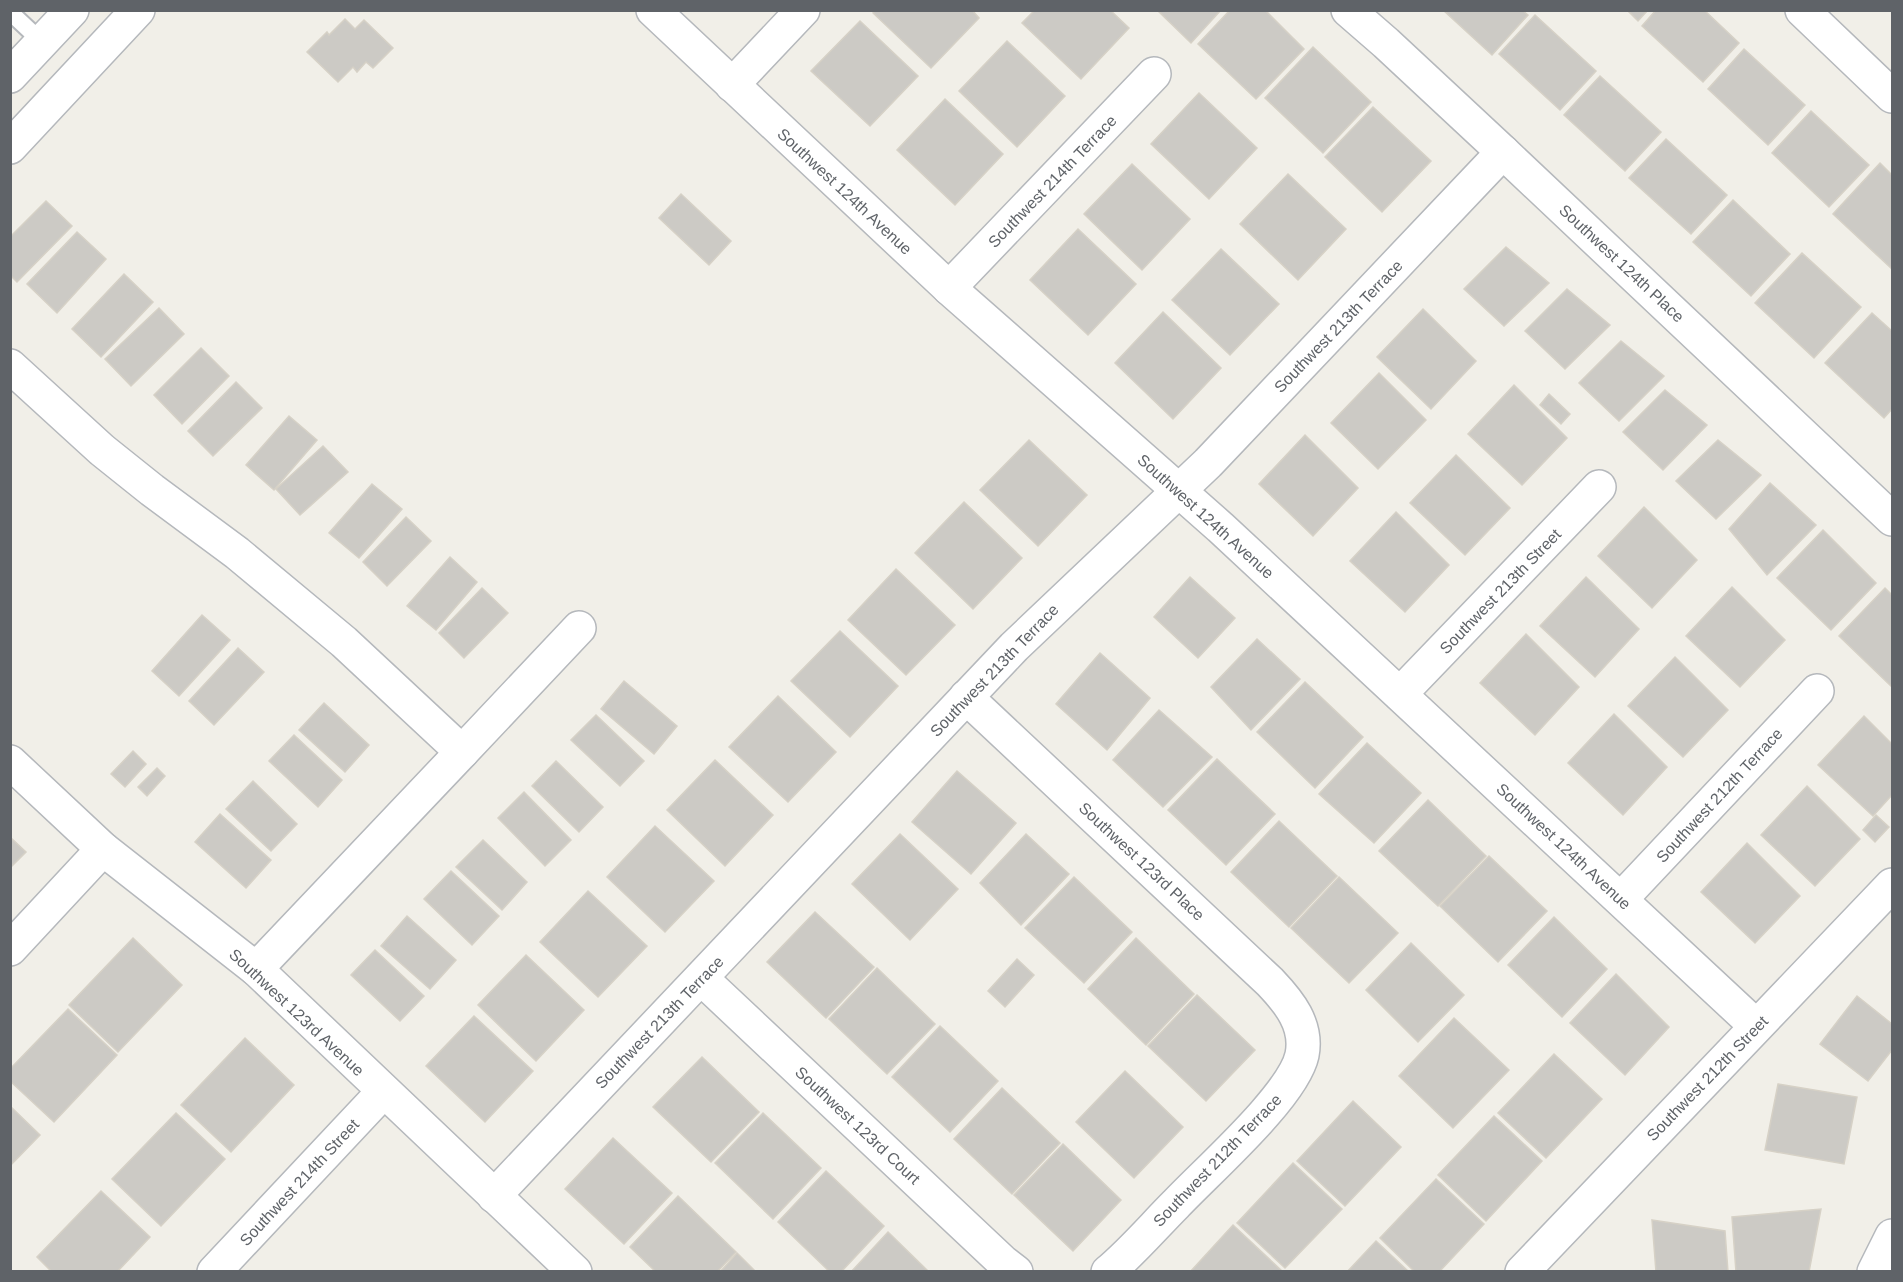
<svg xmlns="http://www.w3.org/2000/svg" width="1903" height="1282" viewBox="0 0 1903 1282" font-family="Arial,sans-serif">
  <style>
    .building { fill: #cccac5; stroke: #d6d1c6; stroke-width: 1.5 }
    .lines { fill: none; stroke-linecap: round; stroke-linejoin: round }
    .service-casing { stroke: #b5b8bc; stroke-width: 20 }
    .minor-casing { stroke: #b5b8bc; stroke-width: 36 }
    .tertiary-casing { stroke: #b5b8bc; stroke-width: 36 }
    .service { stroke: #fff; stroke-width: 16 }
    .minor { stroke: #fff; stroke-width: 33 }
    .tertiary { stroke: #fff; stroke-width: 33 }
    .labels { text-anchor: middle; stroke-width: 4.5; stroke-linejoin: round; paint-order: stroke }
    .street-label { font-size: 16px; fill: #5f6368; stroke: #fff }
  </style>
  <rect width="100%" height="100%" fill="#f1efe8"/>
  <g class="building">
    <polygon points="875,10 972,10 979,18 931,68 873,13"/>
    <polygon points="1035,10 1110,10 1129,28 1081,79 1022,23"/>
    <polygon points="1157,10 1221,10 1191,43"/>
    <polygon points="1230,10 1265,10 1304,49 1256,99 1198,44"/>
    <polygon points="1443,10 1522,10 1528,15 1492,55"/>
    <polygon points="1627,10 1648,10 1638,21"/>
    <polygon points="1656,10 1704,10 1739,43 1703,82 1642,26"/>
    <polygon points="1535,15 1596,71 1560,110 1499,54"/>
    <polygon points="345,19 355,29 364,20 393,48 373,68 366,62 357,72 353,67 338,82 307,52 327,32 329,35"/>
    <polygon points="860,21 918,76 870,126 811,71"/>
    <polygon points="1007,41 1065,96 1017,147 959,91"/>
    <polygon points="1313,47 1371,102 1323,153 1265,98"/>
    <polygon points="1744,49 1805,105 1768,145 1708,89"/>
    <polygon points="1600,76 1661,132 1625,171 1564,115"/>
    <polygon points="1199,93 1257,148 1209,199 1151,144"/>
    <polygon points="945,99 1003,154 955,205 897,150"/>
    <polygon points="1373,107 1431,161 1382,212 1325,157"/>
    <polygon points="1811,111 1869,165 1829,207 1772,153"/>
    <polygon points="1666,139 1727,195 1691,234 1629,178"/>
    <polygon points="1880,163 1892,175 1892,269 1833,214"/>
    <polygon points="1132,164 1190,219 1142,270 1084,214"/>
    <polygon points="1288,174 1346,229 1298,280 1240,224"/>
    <polygon points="681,194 731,241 709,265 659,218"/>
    <polygon points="1733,200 1790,254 1751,296 1693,242"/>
    <polygon points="46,201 72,226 17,282 10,275 10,237"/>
    <polygon points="1078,229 1136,284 1088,335 1030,280"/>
    <polygon points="77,232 106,259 57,313 27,284"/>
    <polygon points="1506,247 1549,283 1504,326 1464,289"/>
    <polygon points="1221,249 1279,304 1230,355 1172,300"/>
    <polygon points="1802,253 1861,307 1814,358 1755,303"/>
    <polygon points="124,274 153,302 101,357 72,329"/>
    <polygon points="1567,289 1610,325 1565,369 1525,331"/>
    <polygon points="159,308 184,334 131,386 105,359"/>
    <polygon points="1423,309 1476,361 1431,409 1377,357"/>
    <polygon points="1163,312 1221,368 1173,419 1115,363"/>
    <polygon points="1872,313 1892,331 1892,409 1884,418 1825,363"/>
    <polygon points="1621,341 1664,376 1619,421 1579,383"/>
    <polygon points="201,348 229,376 182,424 154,395"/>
    <polygon points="1379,373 1426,420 1378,469 1331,423"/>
    <polygon points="236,382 262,408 213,456 188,431"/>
    <polygon points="1514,385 1567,438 1522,485 1468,434"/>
    <polygon points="1665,390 1707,425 1663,470 1623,432"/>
    <polygon points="1549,394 1570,414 1561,424 1540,405"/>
    <polygon points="289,416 317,440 274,490 246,465"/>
    <polygon points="1305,435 1358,488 1313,536 1259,484"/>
    <polygon points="1029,440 1087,495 1038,546 980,490"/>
    <polygon points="1718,440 1761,475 1716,519 1676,481"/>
    <polygon points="323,446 348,472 300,515 276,489"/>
    <polygon points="1456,455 1510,508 1465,555 1410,503"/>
    <polygon points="1770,483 1816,525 1767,575 1729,529"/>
    <polygon points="372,484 402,509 359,558 329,533"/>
    <polygon points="964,502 1022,558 973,609 915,553"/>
    <polygon points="1644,507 1697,560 1652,608 1598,556"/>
    <polygon points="1396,512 1449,565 1405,612 1350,561"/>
    <polygon points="406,517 431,541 387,586 363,562"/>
    <polygon points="1823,530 1876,583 1831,630 1777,578"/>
    <polygon points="450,557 477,582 436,630 407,606"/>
    <polygon points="896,569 955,625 906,675 848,620"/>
    <polygon points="1190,577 1235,618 1198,658 1154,617"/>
    <polygon points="1586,577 1639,629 1595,677 1540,626"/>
    <polygon points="1732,587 1785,640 1740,687 1686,636"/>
    <polygon points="482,588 508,613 464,658 439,633"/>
    <polygon points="1885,588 1892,595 1892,687 1839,636"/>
    <polygon points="202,615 230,640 179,696 152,671"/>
    <polygon points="840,631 898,686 850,737 791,681"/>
    <polygon points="1526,634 1579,687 1535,735 1480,683"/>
    <polygon points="1257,639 1300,679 1251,730 1211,687"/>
    <polygon points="238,648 264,672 214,725 189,701"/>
    <polygon points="1100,653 1150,698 1107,750 1056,704"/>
    <polygon points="1675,657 1728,710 1683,757 1628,706"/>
    <polygon points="624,681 677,726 654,754 601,709"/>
    <polygon points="1305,682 1363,737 1315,788 1257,732"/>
    <polygon points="778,696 836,752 788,802 729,747"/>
    <polygon points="324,703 369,745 345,772 299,730"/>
    <polygon points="1159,710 1212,757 1163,807 1113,760"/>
    <polygon points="1614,714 1667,767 1623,815 1568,763"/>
    <polygon points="596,715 644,761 620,786 571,740"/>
    <polygon points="1864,716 1892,744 1892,795 1873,816 1818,765"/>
    <polygon points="294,735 342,780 318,807 269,761"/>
    <polygon points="1367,743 1421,793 1374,843 1319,794"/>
    <polygon points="133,751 146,764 125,787 111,774"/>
    <polygon points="1217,759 1275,814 1226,865 1168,810"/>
    <polygon points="715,760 773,815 725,866 667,810"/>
    <polygon points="556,761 603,807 579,832 532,786"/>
    <polygon points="157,768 165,776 147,796 138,787"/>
    <polygon points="957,771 1016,823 971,874 912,822"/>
    <polygon points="253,781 297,824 271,851 226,809"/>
    <polygon points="1807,786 1860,839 1815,886 1761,835"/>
    <polygon points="524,792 571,840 545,866 498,818"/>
    <polygon points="1428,800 1486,856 1438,906 1379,851"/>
    <polygon points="220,814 271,860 246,888 195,842"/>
    <polygon points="1876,815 1889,827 1875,842 1863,830"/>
    <polygon points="1279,821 1337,876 1289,927 1231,872"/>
    <polygon points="655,826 714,881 665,932 607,877"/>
    <polygon points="900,834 958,889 910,940 852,884"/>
    <polygon points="1026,834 1069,874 1021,925 980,883"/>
    <polygon points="10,837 26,852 10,868"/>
    <polygon points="483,840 527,882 502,910 456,867"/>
    <polygon points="1747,843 1800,896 1755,943 1701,892"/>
    <polygon points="1489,856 1547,911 1498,962 1440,906"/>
    <polygon points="451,871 499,916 472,945 424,899"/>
    <polygon points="1074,877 1132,932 1084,983 1025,928"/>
    <polygon points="1339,877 1398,933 1349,983 1291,928"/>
    <polygon points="588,891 647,946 598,997 540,942"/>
    <polygon points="815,912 874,967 826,1018 767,962"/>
    <polygon points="407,916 456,960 430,989 381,946"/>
    <polygon points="1554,917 1607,969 1562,1017 1508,965"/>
    <polygon points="133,938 182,985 118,1052 69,1005"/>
    <polygon points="1136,938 1194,994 1146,1045 1088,989"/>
    <polygon points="1411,943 1464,995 1418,1042 1366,990"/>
    <polygon points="375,950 424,996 400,1021 351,975"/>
    <polygon points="526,955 584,1010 536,1061 478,1005"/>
    <polygon points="1017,959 1034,975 1005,1007 988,991"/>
    <polygon points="877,968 935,1024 887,1074 829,1019"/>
    <polygon points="1616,974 1669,1027 1625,1075 1570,1023"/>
    <polygon points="1197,995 1255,1050 1206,1101 1148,1046"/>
    <polygon points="1857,996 1892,1024 1892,1050 1868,1081 1820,1044"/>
    <polygon points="68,1009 117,1055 54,1122 10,1081 10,1069"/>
    <polygon points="474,1016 533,1071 485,1122 426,1066"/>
    <polygon points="1454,1018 1509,1070 1453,1128 1399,1076"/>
    <polygon points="940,1026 998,1081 950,1132 892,1077"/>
    <polygon points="245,1038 294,1085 231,1152 181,1105"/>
    <polygon points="1554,1054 1602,1099 1546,1158 1498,1113"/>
    <polygon points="702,1057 759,1112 711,1162 653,1107"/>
    <polygon points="1125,1071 1183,1127 1134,1178 1076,1122"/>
    <polygon points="1778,1084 1857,1097 1844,1164 1765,1150"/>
    <polygon points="1002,1088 1060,1143 1012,1194 954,1139"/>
    <polygon points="1353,1101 1401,1147 1345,1206 1297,1161"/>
    <polygon points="10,1106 40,1135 10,1166"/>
    <polygon points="176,1113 225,1159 161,1226 112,1179"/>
    <polygon points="763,1113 821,1168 773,1219 715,1163"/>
    <polygon points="1494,1116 1542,1161 1486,1221 1438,1175"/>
    <polygon points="613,1138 672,1193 624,1244 565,1189"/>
    <polygon points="1063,1144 1121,1200 1073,1251 1014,1195"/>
    <polygon points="1293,1163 1342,1209 1285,1268 1237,1223"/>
    <polygon points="826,1171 884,1226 841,1272 830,1272 778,1222"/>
    <polygon points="1436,1179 1484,1224 1439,1272 1415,1272 1380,1238"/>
    <polygon points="101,1191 150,1237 117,1272 52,1272 37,1257"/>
    <polygon points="678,1196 736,1252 717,1272 656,1272 630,1247"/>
    <polygon points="1821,1209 1809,1272 1736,1272 1732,1217"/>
    <polygon points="1652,1220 1725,1231 1728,1272 1656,1272"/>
    <polygon points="1233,1225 1282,1271 1190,1272"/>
    <polygon points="888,1232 929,1272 851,1272"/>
    <polygon points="1376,1241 1409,1272 1347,1272"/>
    <polygon points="737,1253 756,1272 720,1272"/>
  </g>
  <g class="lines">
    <defs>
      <polyline id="service" points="10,12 42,42"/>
      <g id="minor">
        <polyline points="653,10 949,288 1220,527 1756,1026"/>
        <polyline points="1348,10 1386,43 1503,152 1892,519"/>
        <polyline points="1802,10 1892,96"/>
        <polyline points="732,85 803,10"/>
        <polyline points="949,288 1154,74"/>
        <polyline points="10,366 102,450 152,490 237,553 344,642 462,752 256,969"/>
        <polyline points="1400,694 1599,487"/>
        <path d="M 966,697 L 1270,982 C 1289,1002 1308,1025 1302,1055 C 1293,1096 1207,1171 1176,1204 C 1154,1226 1132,1252 1108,1272"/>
        <polyline points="462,752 579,628"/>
        <polyline points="10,762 103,849 256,969 575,1272"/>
        <polyline points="1621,899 1817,691"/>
        <polyline points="10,949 103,849"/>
        <polyline points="701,978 1003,1262 1016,1272"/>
        <polyline points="494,1196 1014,647 1208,463 1503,152"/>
        <polyline points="214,1272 383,1092"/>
        <polyline points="1522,1272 1892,885"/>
        <polyline points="1874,1272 1892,1236"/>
      </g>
      <g id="tertiary">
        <polyline points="10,76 72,10"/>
        <polyline points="10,147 138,10"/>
      </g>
    </defs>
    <use href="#service" class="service-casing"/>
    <use href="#minor" class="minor-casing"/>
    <use href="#tertiary" class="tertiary-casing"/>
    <use href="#service" class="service"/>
    <use href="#minor" class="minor"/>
    <use href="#tertiary" class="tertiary"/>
  </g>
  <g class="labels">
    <g class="street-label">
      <text transform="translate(1052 181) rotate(-46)" y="6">Southwest 214th Terrace</text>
      <text transform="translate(845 191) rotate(43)" y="6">Southwest 124th Avenue</text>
      <text transform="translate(1622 263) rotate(43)" y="6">Southwest 124th Place</text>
      <text transform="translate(1338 326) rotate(-46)" y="6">Southwest 213th Terrace</text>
      <text transform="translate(1206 516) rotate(42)" y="6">Southwest 124th Avenue</text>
      <text transform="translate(1500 591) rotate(-46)" y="6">Southwest 213th Street</text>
      <text transform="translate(994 670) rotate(-46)" y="6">Southwest 213th Terrace</text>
      <text transform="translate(1719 795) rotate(-47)" y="6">Southwest 212th Terrace</text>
      <text transform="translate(1564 846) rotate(43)" y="6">Southwest 124th Avenue</text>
      <text transform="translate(1142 861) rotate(43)" y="6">Southwest 123rd Place</text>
      <text transform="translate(297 1012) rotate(43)" y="6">Southwest 123rd Avenue</text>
      <text transform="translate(659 1022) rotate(-46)" y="6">Southwest 213th Terrace</text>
      <text transform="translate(1707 1078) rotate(-46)" y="6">Southwest 212th Street</text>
      <text transform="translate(858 1125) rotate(43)" y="6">Southwest 123rd Court</text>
      <text transform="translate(1217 1160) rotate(-46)" y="6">Southwest 212th Terrace</text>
      <text transform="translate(299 1182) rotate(-47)" y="6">Southwest 214th Street</text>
    </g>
  </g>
  <rect width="1903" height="1282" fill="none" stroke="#5f6368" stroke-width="24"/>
</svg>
